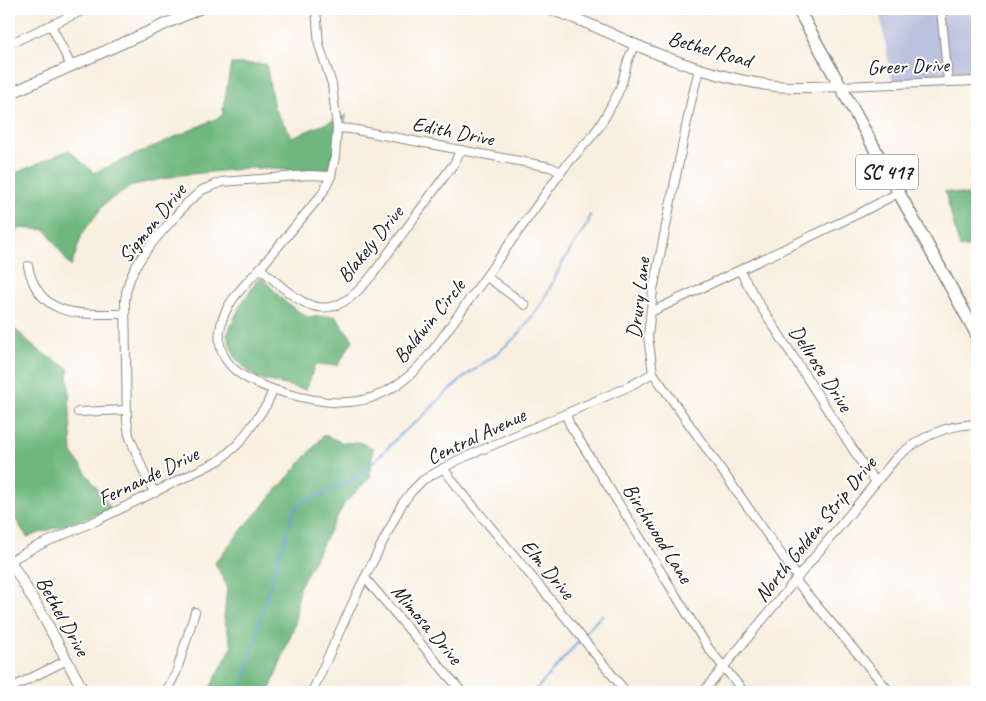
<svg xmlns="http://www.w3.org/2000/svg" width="986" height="701" viewBox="0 0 986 701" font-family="Caveat,sans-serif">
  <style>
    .industrial { fill: #bcc3de }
    .forest { fill: #6eb77e; stroke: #456a4d }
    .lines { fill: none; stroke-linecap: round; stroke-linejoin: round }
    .stream { stroke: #68a0d6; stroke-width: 2 }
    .street-casing { stroke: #8a867e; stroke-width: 10 }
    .secondary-casing { stroke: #8a867e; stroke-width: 12 }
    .primary-casing { stroke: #8a867e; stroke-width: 14 }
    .street { stroke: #fff; stroke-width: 8 }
    .secondary { stroke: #fff; stroke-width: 10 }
    .primary { stroke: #fff; stroke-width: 11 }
    .labels { text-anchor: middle; stroke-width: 4; stroke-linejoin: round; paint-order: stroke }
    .shield { fill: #fff; stroke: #606060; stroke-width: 1 }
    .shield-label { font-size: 20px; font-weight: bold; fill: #1c1c1c }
    .street-label { font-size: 21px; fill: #1c1c1c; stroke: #fff }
  </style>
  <rect width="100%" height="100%" fill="#fff"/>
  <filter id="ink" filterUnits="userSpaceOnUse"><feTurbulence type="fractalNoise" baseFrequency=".02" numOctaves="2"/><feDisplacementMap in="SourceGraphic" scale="10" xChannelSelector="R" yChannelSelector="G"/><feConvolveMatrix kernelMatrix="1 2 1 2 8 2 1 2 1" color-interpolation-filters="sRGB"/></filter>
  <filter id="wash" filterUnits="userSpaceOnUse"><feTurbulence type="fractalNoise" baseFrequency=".0096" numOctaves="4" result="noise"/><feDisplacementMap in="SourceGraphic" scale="20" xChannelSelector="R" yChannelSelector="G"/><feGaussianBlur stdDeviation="1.12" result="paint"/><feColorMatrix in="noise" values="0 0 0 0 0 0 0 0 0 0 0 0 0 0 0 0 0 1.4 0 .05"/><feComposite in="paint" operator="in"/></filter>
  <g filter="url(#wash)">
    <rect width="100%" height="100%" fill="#f9efe0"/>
    <polygon class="industrial" points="879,9 977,9 977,80 893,84"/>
    <g class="forest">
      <polygon points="231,64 266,64 274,108 292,137 347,115 327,172 251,168 181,175 133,185 105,203 82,234 71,267 46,230 20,228 9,237 9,176 69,150 94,173 222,116"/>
      <polygon points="945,191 977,197 977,246 960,248"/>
      <polygon points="260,276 286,303 307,317 335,316 353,340 338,365 315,365 306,390 256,378 235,358 227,335 240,306"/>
      <polygon points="9,324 42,353 68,368 72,453 112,510 27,537 9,509"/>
      <path d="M 324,435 L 344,443 L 359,442 L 373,448 L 370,477 L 344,504 L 299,588 L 295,624 L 269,692 L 208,692 L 232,647 L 224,618 L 227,586 L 215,563 C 249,519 288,479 324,435 Z"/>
    </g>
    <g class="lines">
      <g class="stream">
        <polyline points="585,633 603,614"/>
        <polyline points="241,692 266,599 293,512 303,502 311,498 318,496 346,483 360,474 376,460 402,433 422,417 448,391 467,375 498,353 520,333 542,303 564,260 588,223 590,215"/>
        <polyline points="534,692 579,641"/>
      </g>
    </g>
  </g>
  <g filter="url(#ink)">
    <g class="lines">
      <defs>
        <g id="street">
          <path d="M 316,9 L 319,45 L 332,84 L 337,128 L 335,157 L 331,176 L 322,194 C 302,218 282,242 262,266 C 246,284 226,301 221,325 C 211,368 253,384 285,393 C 306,399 328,404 349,402 C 368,401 386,393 401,382 C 425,365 442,337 459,314 C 493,267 527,220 561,172 C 573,155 591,141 602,122 C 608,111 616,99 621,86 C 626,71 626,58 636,45"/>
          <polyline points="941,9 948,81"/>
          <polyline points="51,25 71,66"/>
          <polyline points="9,44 86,9"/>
          <polyline points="699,69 691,102 653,290 648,336 653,373 798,578"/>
          <polyline points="840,86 977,81"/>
          <polyline points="337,128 351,129 550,167 561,172"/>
          <path d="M 28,266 C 39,319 81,314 124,314"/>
          <path d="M 260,268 C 303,306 328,331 373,274 L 455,162 L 460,151"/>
          <polyline points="740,271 758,302 865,468 876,482"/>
          <polyline points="487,277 525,305"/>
          <polyline points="651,312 860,213 898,193"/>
          <polyline points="78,412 126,410"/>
          <polyline points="566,415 570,425 709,649 744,692"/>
          <polyline points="443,468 460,490 566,618 626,692"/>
          <path d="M 155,493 L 147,480 L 129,435 L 127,421 L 125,301 C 127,263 163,232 186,204 L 202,190 L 222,182 L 309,175 L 331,176"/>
          <polyline points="10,561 35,547 98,520 220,460 239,443 251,427 267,404 273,390"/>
          <polyline points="365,578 462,692"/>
          <polyline points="796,581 890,692"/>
          <polyline points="9,689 67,660"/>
          <polyline points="166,692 176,673 195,612"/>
          <polyline points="312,692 359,589 402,504 411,492 423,480 456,461 630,386 653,373"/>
          <path d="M 703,692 L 896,458 C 920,437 945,425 977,424"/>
        </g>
        <g id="secondary">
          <path d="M 548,9 C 579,18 607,32 636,45 C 680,64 728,80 775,86 C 797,88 819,87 840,86"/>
          <polyline points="9,94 199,9"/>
          <polyline points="9,559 43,616 84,692"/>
        </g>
        <polyline id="primary" points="798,9 977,335"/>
      </defs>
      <use href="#street" class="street-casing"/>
      <use href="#secondary" class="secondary-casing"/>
      <use href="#primary" class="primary-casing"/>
      <use href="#street" class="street"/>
      <use href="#secondary" class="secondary"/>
      <use href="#primary" class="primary"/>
    </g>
  </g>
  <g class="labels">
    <rect class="shield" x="856" y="154.5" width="62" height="35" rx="4"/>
    <g class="shield-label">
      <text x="887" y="179">SC 417</text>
    </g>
    <g class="street-label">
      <text transform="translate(710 49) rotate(16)" y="7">Bethel Road</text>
      <text transform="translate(908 66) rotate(-2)" y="7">Greer Drive</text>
      <text transform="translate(453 131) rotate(11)" y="7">Edith Drive</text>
      <text transform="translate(152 223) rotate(-51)" y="7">Sigmon Drive</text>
      <text transform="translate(370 244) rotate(-51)" y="7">Blakely Drive</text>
      <text transform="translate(638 298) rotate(-83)" y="7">Drury Lane</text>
      <text transform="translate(429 321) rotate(-51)" y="7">Baldwin Circle</text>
      <text transform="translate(821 368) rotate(57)" y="7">Dellrose Drive</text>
      <text transform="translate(476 436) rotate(-25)" y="7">Central Avenue</text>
      <text transform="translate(148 476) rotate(-26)" y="7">Fernande Drive</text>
      <text transform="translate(815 529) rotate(-51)" y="7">North Golden Strip Drive</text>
      <text transform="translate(658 533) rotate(58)" y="7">Birchwood Lane</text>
      <text transform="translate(548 569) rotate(50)" y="7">Elm Drive</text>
      <text transform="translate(63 616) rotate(61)" y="7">Bethel Drive</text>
      <text transform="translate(427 624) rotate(50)" y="7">Mimosa Drive</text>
    </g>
  </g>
  <rect width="986" height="701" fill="none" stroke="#fff" stroke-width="30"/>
</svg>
